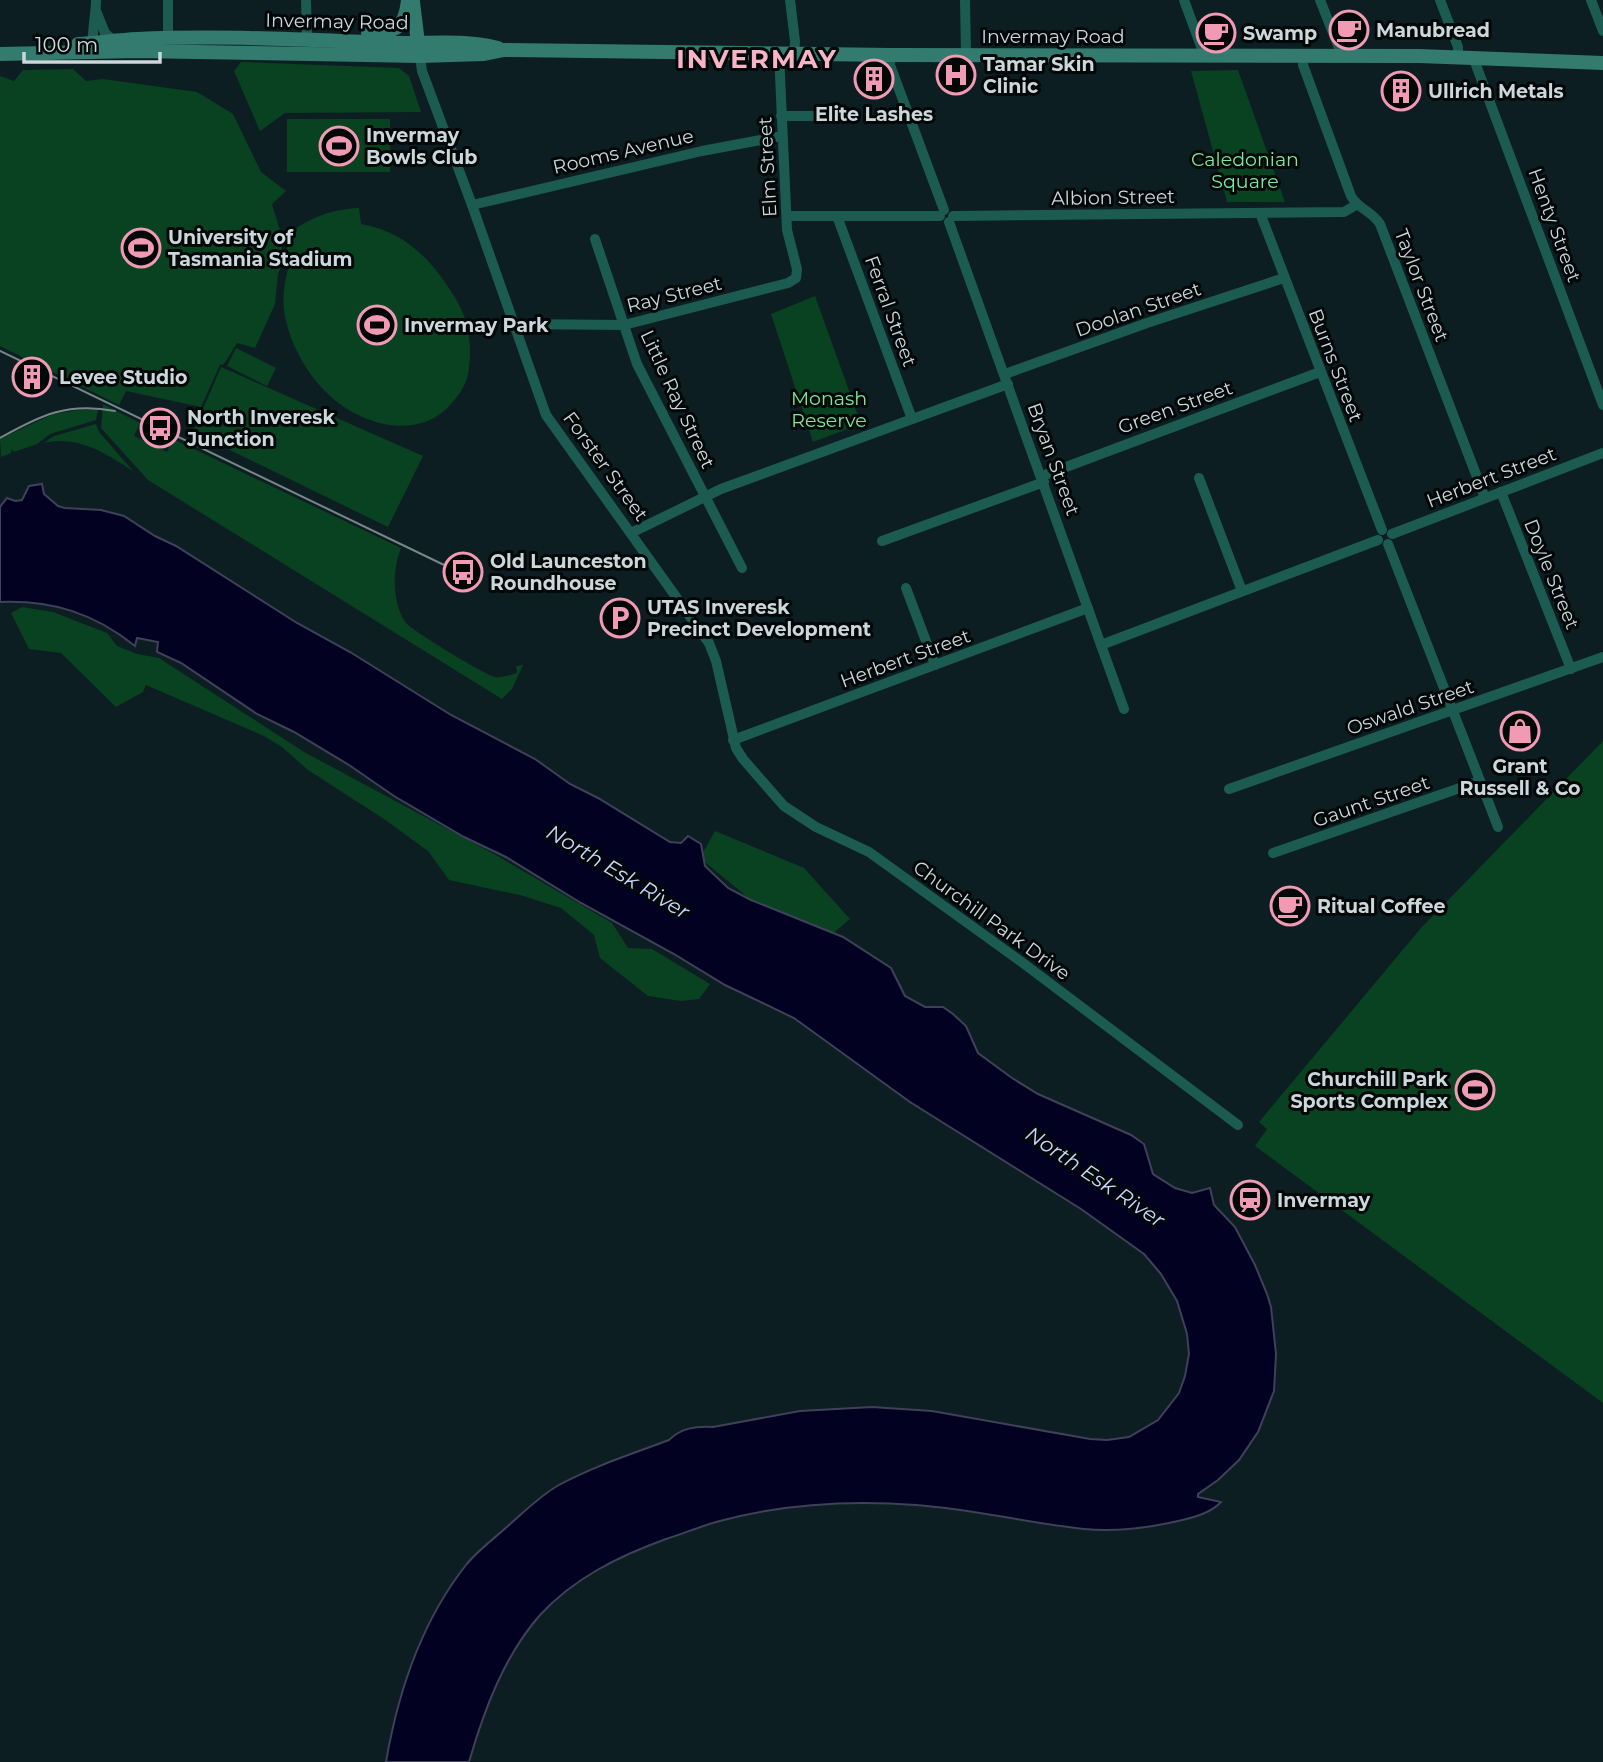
<svg xmlns="http://www.w3.org/2000/svg" width="1603" height="1762" viewBox="0 0 1603 1762" font-family="Montserrat,sans-serif">
  <style>
    .green { fill: #094220 }
    .water { fill: #020121; stroke: #3f4158; stroke-width: 2 }
    .lines { fill: none; stroke-linecap: round; stroke-linejoin: round }
    .street { stroke: #1c5b52; stroke-width: 10 }
    .secondary { stroke: #337a6f; stroke-width: 14 }
    .tram { stroke: #788689; stroke-width: 2 }
    .labels { text-anchor: middle; stroke-width: 6; stroke-linejoin: round; paint-order: stroke }
    .street-label { font-size: 19px; fill: #ccd7da; stroke: #020708 }
    .poi-label { font-size: 19px; font-weight: bold; fill: #ccd7da; stroke: #020708; text-anchor: start }
    .park-label { font-size: 19px; fill: #7aea9c; stroke: #020708 }
    .water-label { font-size: 21px; font-style: italic; fill: #c7d5ff; stroke: #020708 }
    .district-label { font-size: 26px; font-weight: bold; letter-spacing: 2px; fill: #f7b4c7; stroke: #020708 }
  </style>
  <rect width="100%" height="100%" fill="#0c1e22"/>
  <g class="green">
    <polygon points="241,62 399,68 409,76 421,112 285,113 260,131 234,71"/>
    <polygon points="73,69 86,81 103,79 197,92 233,114 261,172 286,191 272,204 281,234 283,261 278,274 275,304 255,348 237,343 224,364 220,365 201,407 126,391 119,405 0,346 0,76 14,81 23,70"/>
    <polygon points="1238,70 1285,202 1227,202 1191,71"/>
    <rect x="287" y="119" width="103" height="53"/>
    <path d="M 359,208 L 361,224 C 404,231 432,260 454,296 C 468,318 472,341 469,367 C 468,382 461,393 451,404 C 418,442 360,425 328,394 C 308,375 292,347 286,321 C 281,303 284,280 290,263 L 287,258 L 287,236 C 306,218 333,209 359,208 Z"/>
    <polygon points="815,296 861,424 813,442 771,314"/>
    <polygon points="236,348 276,368 267,386 227,366"/>
    <polygon points="221,367 423,456 388,527 193,432"/>
    <path d="M 103,404 L 140,423 L 134,436 L 167,452 L 173,439 L 401,548 C 392,571 392,603 406,623 C 411,630 487,676 495,677 C 502,678 510,675 517,673 L 516,666 L 523,665 L 512,689 L 502,699 L 148,480 L 101,428 Z"/>
    <polygon points="79,410 98,410 96,420 50,434 37,444 14,452 12,449 11,453 1,457 0,439 53,414"/>
    <path d="M 96,424 L 99,432 L 133,471 C 105,453 78,435 44,443 L 54,436 Z"/>
    <polygon points="22,607 53,612 107,633 117,646 137,654 159,658 304,752 494,854 612,923 628,948 652,949 710,984 699,999 681,1001 648,996 600,958 594,935 561,908 520,895 449,880 428,851 384,819 308,770 282,747 264,736 146,685 143,692 116,707 61,653 29,649 11,613"/>
    <polygon points="1603,741 1603,1403 1255,1146 1267,1129 1259,1122 1421,928"/>
    <polygon points="715,831 804,868 850,919 829,937 751,900 700,858"/>
  </g>
  <path class="water" d="M 42,484 L 44,494 L 58,506 L 65,508 L 101,510 L 124,516 L 155,536 L 176,546 L 297,623 L 350,652 L 451,715 L 535,759 L 570,784 L 598,798 L 670,842 L 681,843 L 688,836 L 701,844 L 705,866 L 728,888 L 751,900 L 843,937 L 891,968 L 905,996 L 925,1007 L 943,1007 L 953,1014 L 966,1026 L 978,1053 L 1012,1078 L 1038,1094 L 1131,1135 L 1144,1144 L 1153,1174 L 1175,1188 L 1192,1193 L 1210,1188 L 1214,1205 L 1235,1227 L 1255,1265 L 1267,1294 L 1271,1307 L 1276,1354 L 1274,1391 L 1258,1432 L 1239,1460 L 1218,1480 L 1198,1494 L 1198,1497 L 1221,1502 C 1211,1513 1193,1518 1178,1521 C 1148,1528 1115,1532 1084,1529 C 1028,1523 972,1509 916,1505 C 849,1500 781,1504 716,1522 C 699,1527 682,1534 666,1539 C 619,1556 574,1578 540,1615 C 504,1656 484,1710 469,1762 L 386,1762 C 398,1692 421,1622 466,1565 C 478,1550 495,1538 509,1525 C 525,1511 541,1495 559,1485 C 594,1466 632,1454 669,1440 C 681,1428 696,1426 713,1427 L 800,1411 L 872,1407 L 932,1411 L 1090,1439 L 1107,1440 L 1129,1437 L 1158,1420 L 1179,1393 L 1185,1376 L 1189,1354 L 1187,1334 L 1177,1301 L 1161,1274 L 1144,1254 L 1081,1209 L 910,1102 L 794,1018 L 725,985 L 674,954 L 581,903 L 506,857 L 464,837 L 394,796 L 349,765 L 294,732 L 257,714 L 181,663 L 157,652 L 158,642 L 137,638 L 135,646 C 94,613 52,600 0,602 L 0,507 L 7,498 L 15,501 L 22,500 L 29,486 Z"/>
  <g class="lines">
    <g class="street">
      <polyline points="168,0 168,39"/>
      <polyline points="306,0 307,39"/>
      <polyline points="790,0 795,41 794,54"/>
      <polyline points="965,0 966,55"/>
      <polyline points="1184,0 1202,49 1203,57"/>
      <polyline points="1320,0 1339,48 1339,56"/>
      <polyline points="1440,0 1458,47 1458,56"/>
      <polyline points="1591,0 1603,31"/>
      <polyline points="96,11 105,33 114,41"/>
      <path d="M 93,43 C 92,28 96,15 96,0"/>
      <polyline points="890,55 890,65 944,210"/>
      <polyline points="420,56 422,71 472,205 546,415 709,643 716,661 736,748 743,759 784,806 816,827 869,852 1023,963 1238,1125"/>
      <path d="M 1303,56 L 1303,65 L 1351,196 C 1358,209 1372,211 1380,224 L 1485,498"/>
      <polyline points="1473,57 1603,405"/>
      <polyline points="781,116 850,116"/>
      <polyline points="472,205 702,151 782,136"/>
      <polyline points="1260,213 1382,530"/>
      <polyline points="787,216 940,216"/>
      <polyline points="837,216 912,419"/>
      <polyline points="953,216 1344,212 1356,205"/>
      <polyline points="949,222 1124,709"/>
      <polyline points="595,239 637,364 742,568"/>
      <polyline points="514,324 624,325 788,283 796,278 797,269 787,230 779,53"/>
      <polyline points="1005,374 1147,323 1284,278"/>
      <polyline points="1042,476 1320,372"/>
      <polyline points="1199,478 1242,591"/>
      <polyline points="1501,492 1571,669"/>
      <polyline points="631,533 721,489 1008,384"/>
      <polyline points="1392,534 1603,453"/>
      <polyline points="882,541 1044,482"/>
      <polyline points="1388,544 1498,827"/>
      <polyline points="906,588 935,665"/>
      <polyline points="1101,645 1378,540"/>
      <polyline points="733,740 1088,608"/>
      <polyline points="1229,789 1603,657"/>
      <polyline points="1273,853 1480,781"/>
    </g>
    <g class="secondary">
      <polyline points="413,2 419,51"/>
      <path d="M 368,33 C 395,32 405,30 408,0"/>
      <path d="M 78,44 C 98,43 117,40 137,39 C 222,35 307,40 392,43 C 431,44 459,39 498,48"/>
      <polyline points="0,54 138,51 420,56 484,54 504,50 890,55 1419,56 1603,63"/>
    </g>
    <g class="tram">
      <polyline points="0,351 442,564 470,574"/>
      <path d="M 0,438 C 41,415 67,402 115,411"/>
    </g>
  </g>
  <defs>
    <symbol id="cafe-ring" viewBox="-11 -11 22 22"><circle r="9.5" fill="#020708" stroke="#f19ab4" stroke-width="1.5"/><path d="M-5.5-4.5H6V0H3Q3 3.5 0 3.5H-2.5Q-5.5 3.5-5.5 0ZM3-3.2v2h1.7v-2ZM-6 4.5H4V6H-6Z" fill="#f19ab4"/></symbol>
    <symbol id="hospital-ring" viewBox="-11 -11 22 22"><circle r="9.5" fill="#020708" stroke="#f19ab4" stroke-width="1.5"/><path d="M-5-5h3v3.5h4V-5h3V5h-3V1.5h-4V5h-3Z" fill="#f19ab4"/></symbol>
    <symbol id="building-ring" viewBox="-11 -11 22 22"><circle r="9.5" fill="#020708" stroke="#f19ab4" stroke-width="1.5"/><path d="M-4-6H4V6H1V3H-1V6H-4ZM-2.5-4.3h1.7v1.8h-1.7ZM.8-4.3h1.7v1.8H.8ZM-2.5-1h1.7V.8h-1.7ZM.8-1h1.7V.8H.8Z" fill="#f19ab4"/></symbol>
    <symbol id="stadium-ring" viewBox="-11 -11 22 22"><circle r="9.5" fill="#020708" stroke="#f19ab4" stroke-width="1.5"/><path d="M0-5a6.5 5 0 1 0 0 10a6.5 5 0 1 0 0-10ZM-3.5-1.8h7v3.6h-7Z" fill="#f19ab4"/></symbol>
    <symbol id="bus-ring" viewBox="-11 -11 22 22"><circle r="9.5" fill="#020708" stroke="#f19ab4" stroke-width="1.5"/><path d="M-5-6H5V4H4V6H2V4H-2V6H-4V4H-5ZM-3.5-4V0h7V-4ZM-3.5 1.2v1.5H-2V1.2ZM2 1.2v1.5H3.5V1.2Z" fill="#f19ab4"/></symbol>
    <symbol id="parking-ring" viewBox="-11 -11 22 22"><circle r="9.5" fill="#020708" stroke="#f19ab4" stroke-width="1.5"/><path d="M-3.5-5.5H1a3.5 3.5 0 0 1 0 7H-1V5.5H-3.5ZM-1-3.4V-.6H.8a1.4 1.4 0 0 0 0-2.8Z" fill="#f19ab4"/></symbol>
    <symbol id="shop-ring" viewBox="-11 -11 22 22"><circle r="9.5" fill="#020708" stroke="#f19ab4" stroke-width="1.5"/><path d="M-5-2.5h2.3a2.7 3.5 0 0 1 5.4 0H5L5.5 6h-11ZM-1.5-2.5h3a1.5 2.3 0 0 0-3 0Z" fill="#f19ab4"/></symbol>
    <symbol id="station-ring" viewBox="-11 -11 22 22"><circle r="9.5" fill="#020708" stroke="#f19ab4" stroke-width="1.5"/><path d="M-3-6H3Q5-6 5-4V2Q5 4 3 4L4.5 6H3L1.5 4h-3L-3 6H-4.5L-3 4Q-5 4-5 2V-4Q-5-6-3-6ZM-3.5-4v3h7v-3ZM-3.5 1v1.5H-2V1ZM2 1v1.5H3.5V1Z" fill="#f19ab4"/></symbol>
  </defs>
  <g fill-rule="evenodd">
    <use href="#cafe-ring" x="1327" y="8" width="44" height="44"/>
    <use href="#cafe-ring" x="1194" y="11" width="44" height="44"/>
    <use href="#hospital-ring" x="934" y="53" width="44" height="44"/>
    <use href="#building-ring" x="852" y="57" width="44" height="44"/>
    <use href="#building-ring" x="1379" y="69" width="44" height="44"/>
    <use href="#stadium-ring" x="317" y="124" width="44" height="44"/>
    <use href="#stadium-ring" x="119" y="226" width="44" height="44"/>
    <use href="#stadium-ring" x="355" y="303" width="44" height="44"/>
    <use href="#building-ring" x="10" y="355" width="44" height="44"/>
    <use href="#bus-ring" x="138" y="406" width="44" height="44"/>
    <use href="#bus-ring" x="441" y="550" width="44" height="44"/>
    <use href="#parking-ring" x="598" y="596" width="44" height="44"/>
    <use href="#shop-ring" x="1498" y="709" width="44" height="44"/>
    <use href="#cafe-ring" x="1268" y="884" width="44" height="44"/>
    <use href="#stadium-ring" x="1453" y="1068" width="44" height="44"/>
    <use href="#station-ring" x="1228" y="1178" width="44" height="44"/>
  </g>
  <g class="labels">
    <g class="street-label">
      <text transform="translate(337 21) rotate(1)" y="7">Invermay Road</text>
      <text x="1053" y="43">Invermay Road</text>
      <text transform="translate(623 151) rotate(-13)" y="7">Rooms Avenue</text>
      <text transform="translate(767 167) rotate(-93)" y="7">Elm Street</text>
      <text transform="translate(1113 197) rotate(-1)" y="7">Albion Street</text>
      <text transform="translate(1555 225) rotate(70)" y="7">Henty Street</text>
      <text transform="translate(1422 285) rotate(69)" y="7">Taylor Street</text>
      <text transform="translate(674 294) rotate(-14)" y="7">Ray Street</text>
      <text transform="translate(1138 309) rotate(-19)" y="7">Doolan Street</text>
      <text transform="translate(891 311) rotate(70)" y="7">Ferral Street</text>
      <text transform="translate(1336 365) rotate(69)" y="7">Burns Street</text>
      <text transform="translate(678 399) rotate(65)" y="7">Little Ray Street</text>
      <text transform="translate(1175 407) rotate(-20)" y="7">Green Street</text>
      <text transform="translate(1054 459) rotate(70)" y="7">Bryan Street</text>
      <text transform="translate(606 466) rotate(54)" y="7">Forster Street</text>
      <text transform="translate(1491 477) rotate(-21)" y="7">Herbert Street</text>
      <text transform="translate(1552 574) rotate(68)" y="7">Doyle Street</text>
      <text transform="translate(905 658) rotate(-20)" y="7">Herbert Street</text>
      <text transform="translate(1410 707) rotate(-19)" y="7">Oswald Street</text>
      <text transform="translate(1371 801) rotate(-19)" y="7">Gaunt Street</text>
      <text transform="translate(992 920) rotate(36)" y="7">Churchill Park Drive</text>
    </g>
    <g class="poi-label">
      <text x="1376" y="37">Manubread</text>
      <text x="1243" y="40">Swamp</text>
      <text x="983" y="71">Tamar Skin<tspan x="983" dy="22">Clinic</tspan></text>
      <text x="1428" y="98">Ullrich Metals</text>
      <text x="874" y="121" text-anchor="middle">Elite Lashes</text>
      <text x="366" y="142">Invermay<tspan x="366" dy="22">Bowls Club</tspan></text>
      <text x="168" y="244">University of<tspan x="168" dy="22">Tasmania Stadium</tspan></text>
      <text x="404" y="332">Invermay Park</text>
      <text x="59" y="384">Levee Studio</text>
      <text x="187" y="424">North Inveresk<tspan x="187" dy="22">Junction</tspan></text>
      <text x="490" y="568">Old Launceston<tspan x="490" dy="22">Roundhouse</tspan></text>
      <text x="647" y="614">UTAS Inveresk<tspan x="647" dy="22">Precinct Development</tspan></text>
      <text x="1520" y="773" text-anchor="middle">Grant<tspan x="1520" dy="22">Russell &amp; Co</tspan></text>
      <text x="1317" y="913">Ritual Coffee</text>
      <text x="1448" y="1086" text-anchor="end">Churchill Park<tspan x="1448" dy="22">Sports Complex</tspan></text>
      <text x="1277" y="1207">Invermay</text>
    </g>
    <g class="park-label">
      <text x="1245" y="166">Caledonian<tspan x="1245" dy="22">Square</tspan></text>
      <text x="829" y="405">Monash<tspan x="829" dy="22">Reserve</tspan></text>
    </g>
    <g class="water-label">
      <text transform="translate(618 872) rotate(31)" y="7">North Esk River</text>
      <text transform="translate(1095 1177) rotate(34)" y="7">North Esk River</text>
    </g>
    <g class="district-label">
      <text x="757" y="68">INVERMAY</text>
    </g>
  </g>
  <path d="M24 52v10h136v-10" fill="none" stroke="#ccd7da" stroke-width="3.5"/>
  <text x="35" y="52" font-size="21" fill="#ccd7da" stroke="#020708" stroke-width="5" paint-order="stroke">100 m</text>
</svg>
